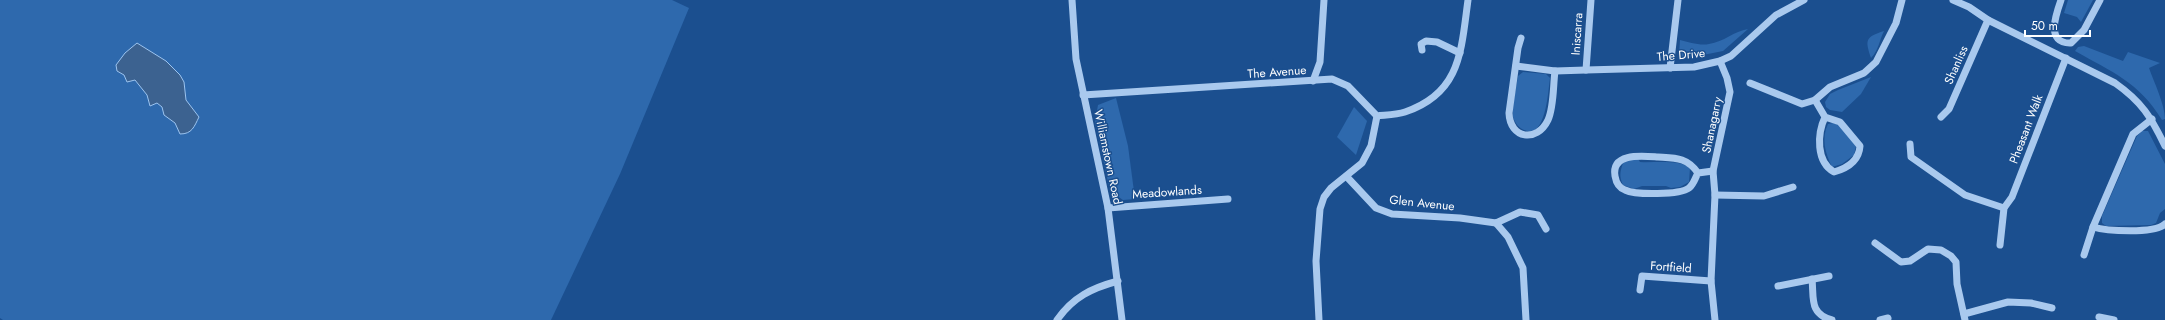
<svg xmlns="http://www.w3.org/2000/svg" width="2165" height="320" viewBox="0 0 2165 320" font-family="Jost,sans-serif">
  <style>
    .green { fill: #2e69ad }
    .water { fill: #3c6290; stroke: #9cc4f0 }
    .lines { fill: none; stroke-linecap: round; stroke-linejoin: round }
    .minor { stroke: #a9c9ee; stroke-width: 7 }
    .labels { text-anchor: middle; stroke-width: 3; stroke-linejoin: round; paint-order: stroke }
    .street-label { font-size: 12px; fill: #fff; stroke: #1b4f8f }
  </style>
  <rect width="100%" height="100%" fill="#1b4f8f"/>
  <g class="green">
    <polygon points="0,0 672,0 689,8 620,174 551,320 3,320 0,318"/>
    <polygon points="2068,0 2093,0 2081,22 2077,17 2064,13"/>
    <path d="M 1748,29 L 1723,51 L 1683,59 L 1679,55 L 1680,40 C 1689,42 1700,46 1709,44 C 1724,42 1734,31 1748,29 Z"/>
    <path d="M 1884,31 C 1879,41 1879,50 1871,58 C 1865,40 1865,37 1884,31 Z"/>
    <path d="M 2084,46 L 2123,61 L 2128,52 L 2160,63 L 2149,68 C 2154,82 2165,105 2165,119 L 2162,120 C 2139,82 2112,72 2075,51 L 2078,47 Z"/>
    <path d="M 1523,72 L 1546,74 L 1550,78 C 1548,91 1546,143 1522,129 C 1518,127 1514,121 1513,117 C 1512,104 1516,89 1518,76 Z"/>
    <polygon points="1871,77 1861,94 1842,112 1830,110 1826,107 1825,102 1830,94 1838,90"/>
    <polygon points="1116,98 1128,146 1135,199 1123,200 1110,191 1095,122 1098,105"/>
    <polygon points="1354,107 1367,121 1356,155 1337,137"/>
    <path d="M 1833,123 L 1839,125 L 1856,146 L 1854,155 L 1842,164 L 1832,167 C 1825,153 1821,138 1828,124 Z"/>
    <polygon points="2142,131 2148,131 2165,164 2165,209 2160,213 2156,223 2151,225 2106,226 2102,223 2102,216 2137,136"/>
    <path d="M 1631,159 L 1638,159 L 1640,162 C 1655,163 1679,159 1690,168 L 1689,182 L 1680,187 L 1671,188 L 1666,186 L 1642,186 L 1634,189 L 1623,185 C 1619,176 1620,172 1623,163 Z"/>
  </g>
  <path class="water" d="M 137,43 L 166,61 L 180,75 L 184,82 L 186,100 L 199,117 C 194,127 192,134 180,134 L 175,123 L 164,115 L 162,107 L 157,103 L 150,106 L 147,95 L 135,80 L 127,82 L 124,75 L 117,71 L 116,65 L 125,53 Z"/>
  <g class="lines">
    <g class="minor">
      <polyline points="1072,0 1076,59 1108,208 1122,320"/>
      <path d="M 1953,0 L 1969,7 L 1988,20 L 2115,83 C 2142,102 2151,117 2165,146"/>
      <path d="M 2061,0 C 2056,14 2045,44 2071,43 L 2084,30 L 2100,0"/>
      <path d="M 1521,38 L 1518,48 L 1509,113 C 1510,139 1537,143 1548,120 C 1554,107 1553,86 1555,71"/>
      <polyline points="1422,50 1421,44 1426,41 1437,42 1460,53"/>
      <polyline points="1516,66 1555,71 1586,70 1694,67 1720,61 1731,56 1776,15 1804,0"/>
      <polyline points="1670,68 1678,0"/>
      <polyline points="1586,70 1591,0"/>
      <polyline points="1313,81 1320,62 1324,0"/>
      <polyline points="1750,83 1802,104 1815,100 1830,87 1864,73 1876,62 1896,23 1902,0"/>
      <path d="M 1083,95 L 1332,79 L 1348,86 L 1377,116 C 1386,115 1396,115 1405,112 C 1461,93 1461,51 1468,0"/>
      <path d="M 1815,100 L 1825,117 L 1840,122 L 1860,146 C 1859,161 1848,168 1834,172 C 1816,162 1817,134 1825,117"/>
      <polyline points="1941,117 1949,109 1988,20"/>
      <polyline points="1910,144 1911,157 1965,195 2004,208"/>
      <path d="M 1698,173 C 1687,157 1675,158 1658,157 C 1643,156 1611,152 1615,176 C 1616,182 1619,188 1625,190 C 1635,195 1680,195 1689,188 C 1694,184 1695,178 1698,173 L 1713,171"/>
      <polyline points="1347,177 1376,208 1392,214 1460,218 1496,223 1520,212 1538,215 1546,229"/>
      <polyline points="1715,195 1764,196 1793,187"/>
      <polyline points="1108,208 1228,199"/>
      <polyline points="1496,223 1508,237 1523,268 1526,320"/>
      <path d="M 2093,227 C 2106,231 2155,234 2165,224"/>
      <polyline points="1875,243 1901,262 1910,261 1928,249 1941,250 1951,256 1956,262 1957,284 1965,320"/>
      <polyline points="2000,245 2004,208 2012,197 2066,58"/>
      <polyline points="2084,255 2093,227 2133,134 2152,119"/>
      <path d="M 1812,279 C 1814,298 1809,314 1832,320"/>
      <polyline points="1778,286 1829,276"/>
      <polyline points="1640,290 1642,276 1711,281"/>
      <polyline points="1964,314 2008,302 2031,303 2052,308"/>
      <polyline points="2099,317 2114,320"/>
      <path d="M 1057,320 C 1073,297 1092,288 1118,281"/>
      <polyline points="1319,320 1316,261 1320,209 1324,197 1331,188 1362,163 1371,146 1377,116"/>
      <polyline points="1715,320 1711,281 1715,195 1713,171 1730,92 1727,78 1720,61"/>
      <polyline points="1880,320 1888,318"/>
    </g>
  </g>
  <g class="labels">
    <g class="street-label">
      <text transform="translate(1577 34) rotate(-86)" y="4">Iniscarra</text>
      <text transform="translate(1681 55) rotate(-5)" y="4">The Drive</text>
      <text transform="translate(1956 65) rotate(-66)" y="4">Shanliss</text>
      <text transform="translate(1277 72) rotate(-4)" y="4">The Avenue</text>
      <text transform="translate(1712 125) rotate(-78)" y="4">Shanagarry</text>
      <text transform="translate(2026 129) rotate(-69)" y="4">Pheasant Walk</text>
      <text transform="translate(1108 157) rotate(78)" y="4">Williamstown Road</text>
      <text transform="translate(1167 192) rotate(-4)" y="4">Meadowlands</text>
      <text transform="translate(1422 203) rotate(6)" y="4">Glen Avenue</text>
      <text transform="translate(1671 267) rotate(4)" y="4">Fortfield</text>
    </g>
  </g>
  <path d="M2025 30v6h65v-6" fill="none" stroke="#ffffff" stroke-width="2"/>
  <text x="2031" y="30" font-size="12" fill="#ffffff" stroke="#1b4f8f" stroke-width="3" paint-order="stroke">50 m</text>
</svg>
